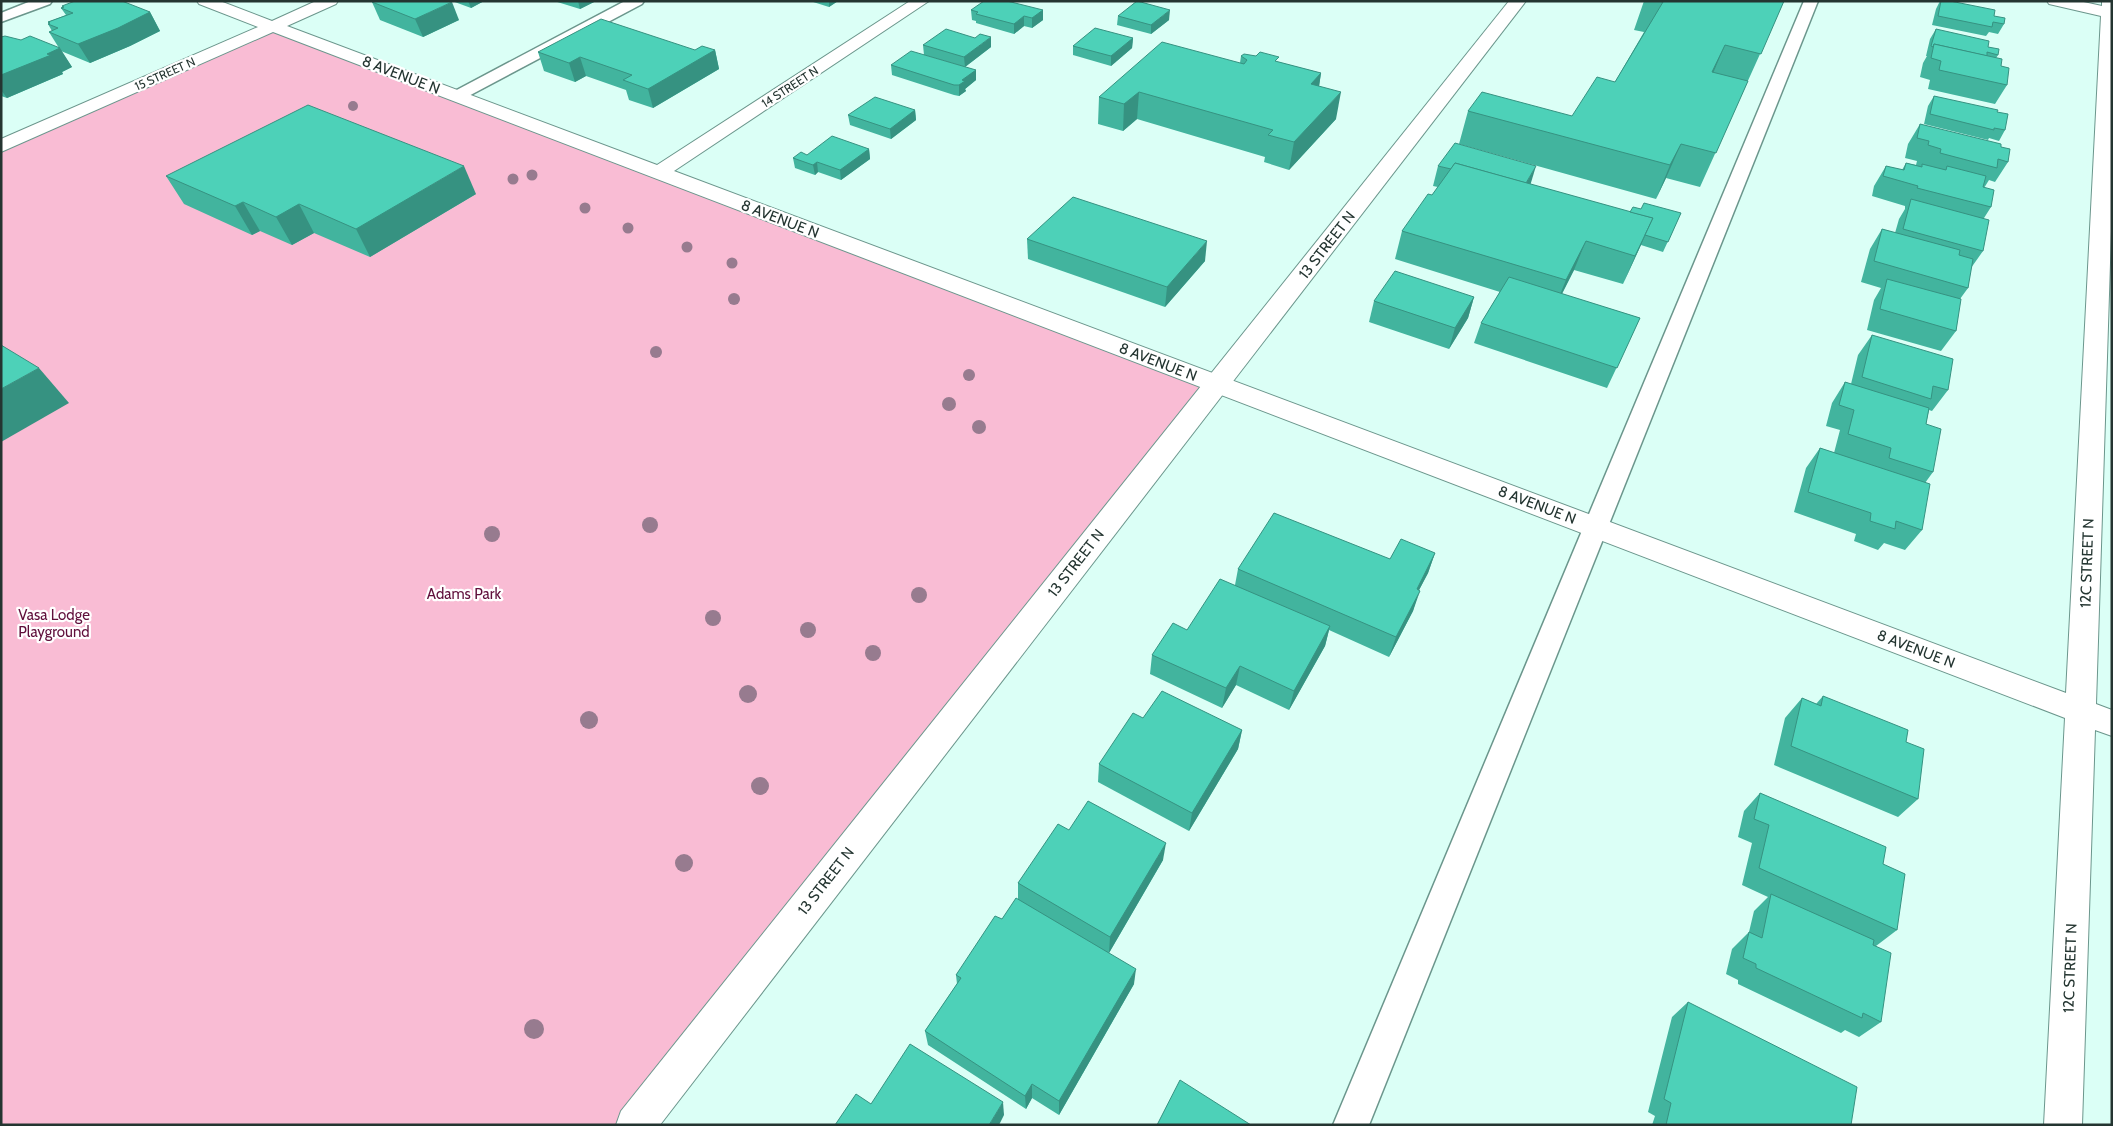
<svg xmlns="http://www.w3.org/2000/svg" width="2113" height="1126" viewBox="0 0 2113 1126" font-family="Cabin,sans-serif">
  <style>
    .green { fill: #f9bcd4 }
    .lines { fill: none; stroke-linecap: round; stroke-linejoin: round }
    .lane-casing { stroke: #6b968c; stroke-width: 3 }
    .street-casing { stroke: #6b968c; stroke-width: 2 }
    .secondary-casing { stroke: #6b968c; stroke-width: 2 }
    .lane { fill: #fff; fill-rule: evenodd }
    .street { fill: #fff; fill-rule: evenodd }
    .secondary { fill: #fff; fill-rule: evenodd }
    .tree { fill: #977b8f }
    .wall { fill: #42b49e }
    .shaded-wall { fill: #369281 }
    .building { fill: #4dd1b8; stroke: #369281 }
    .labels { text-anchor: middle; stroke-width: 4.5; stroke-linejoin: round; paint-order: stroke }
    .far-street-label { font-size: 12px; fill: #243531; stroke: #fff }
    .street-label { font-size: 15px; fill: #243531; stroke: #fff }
    .park-label { font-size: 15px; fill: #600f3b; stroke: #fff }
  </style>
  <rect width="100%" height="100%" fill="#dbfff6"/>
  <polygon class="green" points="272,27 1217,384 635,1125 1,1125 1,146"/>
  <g class="lines">
    <defs>
      <g id="lane">
        <polygon points="31,1 52,1 50,4 1,22 1,13"/>
        <polygon points="625,1 644,1 642,4 463,99 451,99 449,96 451,93"/>
        <polygon points="1804,1 1818,1 1369,1125 1333,1125"/>
      </g>
      <polygon id="street" points="197,1 220,1 272,21 316,1 338,1 336,4 287,26 657,165 910,1 929,1 674,171 2066,693 2101,16 2049,4 2047,1 2079,1 2102,6 2102,1 2112,1 2112,200 2096,704 2112,710 2112,736 2095,730 2082,1125 2044,1125 2065,718 273,32 1,152 1,139 258,27 199,4"/>
      <polygon id="secondary" points="1509,1 1526,1 660,1125 616,1125 621,1111"/>
    </defs>
    <use href="#lane" class="lane-casing"/>
    <use href="#street" class="street-casing"/>
    <use href="#secondary" class="secondary-casing"/>
    <use href="#lane" class="lane"/>
    <use href="#street" class="street"/>
    <use href="#secondary" class="secondary"/>
  </g>
  <g class="tree">
    <circle cx="353" cy="106" r="5"/>
    <circle cx="532" cy="175" r="5.5"/>
    <circle cx="513" cy="179" r="5.5"/>
    <circle cx="585" cy="208" r="5.5"/>
    <circle cx="628" cy="228" r="5.5"/>
    <circle cx="687" cy="247" r="5.5"/>
    <circle cx="732" cy="263" r="5.5"/>
    <circle cx="734" cy="299" r="6"/>
    <circle cx="656" cy="352" r="6"/>
    <circle cx="969" cy="375" r="6"/>
    <circle cx="949" cy="404" r="7"/>
    <circle cx="979" cy="427" r="7"/>
    <circle cx="650" cy="525" r="8"/>
    <circle cx="492" cy="534" r="8"/>
    <circle cx="919" cy="595" r="8"/>
    <circle cx="713" cy="618" r="8"/>
    <circle cx="808" cy="630" r="8"/>
    <circle cx="873" cy="653" r="8"/>
    <circle cx="748" cy="694" r="9"/>
    <circle cx="589" cy="720" r="9"/>
    <circle cx="760" cy="786" r="9"/>
    <circle cx="684" cy="863" r="9"/>
    <circle cx="534" cy="1029" r="10"/>
  </g>
  <g class="wall">
    <polygon points="452,1 484,1 471,8"/>
    <polygon points="554,1 596,1 580,9"/>
    <polygon points="810,1 838,1 829,7"/>
    <polygon points="1644,1 1784,1 1700,187 1666,178 1656,199 1459,144 1468,111 1572,116 1615,82 1644,32 1634,30"/>
    <polygon points="1940,1 1950,1 1994,16 2004,24 1998,34 1989,32 1986,36 1932,25 1936,9"/>
    <polygon points="372,2 459,20 423,37 380,20"/>
    <polygon points="62,6 150,12 160,31 130,46 90,63 61,51 72,67 62,72 63,74 7,98 1,96 1,37 59,48 49,32 52,31 48,24 49,24 48,22 66,15 61,8 62,7"/>
    <polygon points="971,10 1043,10 1043,20 1032,28 1024,26 1014,34 976,23 976,21 972,20"/>
    <polygon points="1118,16 1169,20 1151,34 1117,25"/>
    <polygon points="1936,29 1988,47 1998,55 1996,58 2001,66 2007,85 1995,104 1928,89 1930,80 1920,77 1923,63 1927,56 1926,56 1930,39"/>
    <polygon points="1133,38 1132,48 1111,66 1073,55 1073,46"/>
    <polygon points="923,45 991,47 965,67 924,55"/>
    <polygon points="715,50 719,69 653,108 629,100 626,90 586,76 575,82 544,71 538,52"/>
    <polygon points="1241,56 1278,62 1321,73 1319,86 1336,119 1289,170 1264,162 1265,157 1137,119 1123,131 1098,124 1099,97 1240,63"/>
    <polygon points="891,65 976,70 976,80 965,89 966,91 959,96 954,95 892,75"/>
    <polygon points="1934,96 1997,112 2005,130 1999,141 1989,138 1988,140 1924,124 1928,106"/>
    <polygon points="915,110 916,120 891,139 850,125 848,115"/>
    <polygon points="1920,124 2001,147 2008,162 1995,182 1989,180 1984,188 1991,207 1984,218 1983,251 1971,268 1968,288 1960,299 1956,331 1941,351 1867,330 1874,300 1881,288 1861,282 1870,249 1882,229 1895,233 1899,219 1905,209 1905,206 1872,196 1874,186 1886,166 1902,170 1906,163 1916,165 1917,161 1905,158 1908,144"/>
    <polygon points="869,149 870,159 841,180 818,172 815,175 795,168 793,158 807,155"/>
    <polygon points="1438,166 1530,184 1630,212 1641,209 1681,213 1663,252 1641,245 1623,284 1574,270 1562,294 1640,318 1607,388 1474,343 1481,323 1500,292 1395,259 1402,231 1432,195 1438,187 1433,186"/>
    <polygon points="166,176 476,194 370,257 314,233 292,245 260,231 252,235 184,204"/>
    <polygon points="1027,239 1205,261 1165,307 1028,259"/>
    <polygon points="1474,297 1468,318 1449,349 1369,322 1374,301"/>
    <polygon points="1872,335 1948,390 1932,411 1929,410 1926,424 1933,472 1925,483 1922,530 1905,550 1884,543 1878,550 1854,541 1856,534 1794,512 1806,468 1820,448 1834,453 1840,430 1826,426 1832,403 1845,382 1851,384 1858,355"/>
    <polygon points="1435,553 1428,573 1419,590 1413,611 1389,657 1329,630 1325,646 1289,710 1236,685 1222,708 1150,674 1152,655 1187,630 1235,585 1238,569 1390,559"/>
    <polygon points="1823,696 1906,742 1918,799 1898,817 1774,765 1785,718 1802,698 1816,704"/>
    <polygon points="1143,718 1242,730 1238,749 1189,831 1098,782 1099,764"/>
    <polygon points="1760,793 1883,864 1897,930 1876,946 1881,1022 1859,1037 1845,1030 1841,1033 1738,984 1738,980 1726,974 1732,949 1749,932 1754,911 1768,897 1742,885 1752,843 1738,837 1744,811"/>
    <polygon points="1069,830 1163,860 1109,953 1134,984 1059,1115 1032,1098 1026,1109 928,1045 925,1031 957,984 956,975 1018,900 1018,883"/>
    <polygon points="1688,1002 1851,1125 1652,1125 1655,1116 1648,1112 1672,1017"/>
  </g>
  <g class="shaded-wall">
    <polygon points="468,1 484,1 471,8"/>
    <polygon points="578,1 596,1 580,9"/>
    <polygon points="829,1 838,1 829,7"/>
    <polygon points="452,2 459,20 423,37 415,19"/>
    <polygon points="1043,10 1043,20 1032,28 1032,18"/>
    <polygon points="1170,10 1169,20 1151,34 1151,25"/>
    <polygon points="150,12 160,31 130,46 90,63 78,44"/>
    <polygon points="1024,16 1024,26 1014,34 1014,24"/>
    <polygon points="991,37 991,47 965,67 964,57"/>
    <polygon points="1133,38 1132,48 1111,66 1111,56"/>
    <polygon points="1725,45 1711,78 1712,72"/>
    <polygon points="60,48 72,67 62,72 63,74 7,98 1,90 1,75"/>
    <polygon points="715,50 719,69 653,108 648,89"/>
    <polygon points="580,57 586,76 575,82 569,63"/>
    <polygon points="976,70 976,80 965,89 966,91 959,96 959,85 962,80"/>
    <polygon points="1321,73 1317,100 1311,84"/>
    <polygon points="1139,92 1137,119 1123,131 1124,104"/>
    <polygon points="1341,92 1336,119 1289,170 1294,142"/>
    <polygon points="915,110 916,120 891,139 890,129"/>
    <polygon points="1681,144 1666,178 1656,199 1670,165"/>
    <polygon points="869,149 870,159 841,180 840,170"/>
    <polygon points="817,162 818,172 815,175 813,165"/>
    <polygon points="464,166 476,194 370,257 356,229"/>
    <polygon points="1536,166 1530,186 1522,190"/>
    <polygon points="243,202 260,231 252,235 235,206"/>
    <polygon points="299,204 314,233 292,245 276,217"/>
    <polygon points="1653,218 1640,247 1623,284 1635,256"/>
    <polygon points="1207,241 1205,261 1165,307 1167,287"/>
    <polygon points="1586,241 1574,270 1554,309 1566,280"/>
    <polygon points="1474,297 1468,318 1449,349 1455,328"/>
    <polygon points="39,368 69,403 1,442 1,389"/>
    <polygon points="1435,553 1428,573 1409,609 1417,589"/>
    <polygon points="1420,591 1413,611 1389,657 1396,637"/>
    <polygon points="1330,626 1325,646 1289,710 1294,691"/>
    <polygon points="1240,666 1236,685 1222,708 1226,688"/>
    <polygon points="1242,730 1238,749 1189,831 1192,813"/>
    <polygon points="1166,843 1163,860 1109,953 1110,937"/>
    <polygon points="1136,969 1134,984 1059,1115 1059,1101"/>
    <polygon points="1032,1084 1032,1098 1026,1109 1025,1096"/>
    <polygon points="1003,1102 1004,1115 999,1125 989,1125"/>
  </g>
  <g class="building">
    <polygon points="75,1 122,1 150,12 118,28 78,44 49,32 58,28 48,24 50,23 48,22 73,13 61,8 64,7 62,6"/>
    <polygon points="374,1 451,1 452,2 415,19 372,2"/>
    <polygon points="984,1 1007,1 1043,10 1032,18 1024,16 1014,24 976,14 978,12 971,10"/>
    <polygon points="1137,1 1170,10 1151,25 1118,16"/>
    <polygon points="1658,1 1784,1 1761,54 1725,45 1712,72 1748,81 1716,153 1681,144 1670,165 1468,111 1482,92 1572,116 1597,77 1615,82 1663,2"/>
    <polygon points="1941,1 1950,1 1995,10 1994,16 2005,18 2004,24 1993,22 1992,27 1938,16"/>
    <polygon points="601,19 695,50 702,46 715,50 648,89 623,80 632,75 580,57 569,63 538,52"/>
    <polygon points="1095,28 1133,38 1111,56 1073,46"/>
    <polygon points="946,29 975,38 980,34 991,37 964,57 923,45"/>
    <polygon points="1936,29 1989,41 1988,47 1999,49 1998,55 1987,52 1987,56 1934,44 1933,47 1931,46"/>
    <polygon points="5,36 21,40 30,36 60,48 47,54 51,55 1,75 1,37"/>
    <polygon points="1162,42 1244,64 1247,60 1241,56 1244,54 1256,56 1260,52 1279,57 1275,61 1321,73 1311,84 1341,92 1294,142 1268,135 1273,130 1139,92 1124,104 1099,97"/>
    <polygon points="1934,44 2002,59 2001,66 2009,68 2007,85 1939,70 1941,61 1931,58"/>
    <polygon points="911,51 976,70 962,80 965,81 959,85 954,85 891,65"/>
    <polygon points="1934,96 1998,110 1997,112 2008,114 2005,130 1994,128 1994,130 1930,114"/>
    <polygon points="875,97 915,110 890,129 848,115"/>
    <polygon points="308,105 464,166 356,229 299,204 276,217 243,202 235,206 166,176"/>
    <polygon points="1920,124 2001,144 2001,147 2010,149 2008,162 1998,159 1997,168 1940,153 1941,149 1928,145 1929,141 1917,138"/>
    <polygon points="832,136 869,149 840,170 817,162 813,165 793,158 801,152 807,155"/>
    <polygon points="1455,143 1536,166 1526,183 1455,163 1451,169 1438,166"/>
    <polygon points="1455,163 1653,218 1635,256 1586,241 1566,280 1402,231 1428,194 1432,195"/>
    <polygon points="1906,163 1922,167 1922,164 1946,170 1947,166 1986,176 1983,187 1994,190 1991,207 1917,188 1918,186 1883,176 1886,166 1904,170"/>
    <polygon points="1073,197 1207,241 1167,287 1027,239"/>
    <polygon points="1911,199 1989,220 1983,251 1903,229"/>
    <polygon points="1644,203 1681,213 1668,242 1645,235 1653,218 1630,212 1633,207 1641,209"/>
    <polygon points="1882,229 1960,250 1959,255 1973,259 1968,288 1874,261"/>
    <polygon points="1395,271 1474,297 1455,328 1374,301"/>
    <polygon points="1509,277 1640,318 1617,368 1481,323"/>
    <polygon points="1887,279 1961,299 1956,331 1880,309"/>
    <polygon points="1872,335 1953,359 1948,390 1933,386 1931,399 1862,377"/>
    <polygon points="1,345 39,368 1,389"/>
    <polygon points="1845,382 1929,408 1926,424 1941,429 1933,472 1889,458 1891,448 1848,434 1854,410 1839,405"/>
    <polygon points="1820,448 1930,484 1922,530 1896,521 1895,529 1870,521 1871,513 1808,492"/>
    <polygon points="1274,513 1390,559 1401,539 1435,553 1417,589 1420,591 1396,637 1238,569"/>
    <polygon points="1220,579 1330,626 1294,691 1240,666 1226,688 1152,655 1173,623 1187,630"/>
    <polygon points="1162,691 1242,730 1192,813 1099,764 1133,713 1143,718"/>
    <polygon points="1823,696 1908,730 1906,742 1924,749 1918,799 1791,746 1802,698 1821,706"/>
    <polygon points="1760,793 1886,847 1883,864 1905,874 1897,930 1759,868 1769,825 1754,819"/>
    <polygon points="1088,801 1166,843 1110,937 1018,883 1058,824 1069,830"/>
    <polygon points="1771,894 1874,940 1873,945 1891,953 1881,1022 1863,1013 1862,1018 1756,968 1756,964 1743,958 1749,932 1762,938"/>
    <polygon points="1016,898 1136,969 1059,1101 1032,1084 1025,1096 925,1031 961,978 956,975 995,916 1002,919"/>
    <polygon points="1688,1002 1857,1087 1851,1125 1666,1125 1671,1103 1664,1099"/>
    <polygon points="910,1044 1003,1102 989,1125 835,1125 856,1094 871,1104"/>
    <polygon points="1180,1080 1251,1125 1157,1125"/>
  </g>
  <g class="labels">
    <g class="far-street-label">
      <text transform="translate(165 74) rotate(-24)" y="4">15 STREET N</text>
      <text transform="translate(790 87) rotate(-33)" y="4">14 STREET N</text>
    </g>
    <g class="street-label">
      <text transform="translate(401 75) rotate(21)" y="5">8 AVENUE N</text>
      <text transform="translate(780 219) rotate(21)" y="5">8 AVENUE N</text>
      <text transform="translate(1327 245) rotate(-52)" y="5">13 STREET N</text>
      <text transform="translate(1158 362) rotate(21)" y="5">8 AVENUE N</text>
      <text transform="translate(1537 505) rotate(21)" y="5">8 AVENUE N</text>
      <text transform="translate(1076 563) rotate(-52)" y="5">13 STREET N</text>
      <text transform="translate(2087 563) rotate(-88)" y="5">12C STREET N</text>
      <text transform="translate(1916 649) rotate(21)" y="5">8 AVENUE N</text>
      <text transform="translate(826 881) rotate(-52)" y="5">13 STREET N</text>
      <text transform="translate(2070 968) rotate(-88)" y="5">12C STREET N</text>
    </g>
    <g class="park-label">
      <text x="464" y="599">Adams Park</text>
      <text x="54" y="620">Vasa Lodge<tspan x="54" dy="17">Playground</tspan></text>
    </g>
  </g>
  <rect width="2113" height="1126" fill="none" stroke="#243531" stroke-width="5"/>
</svg>
